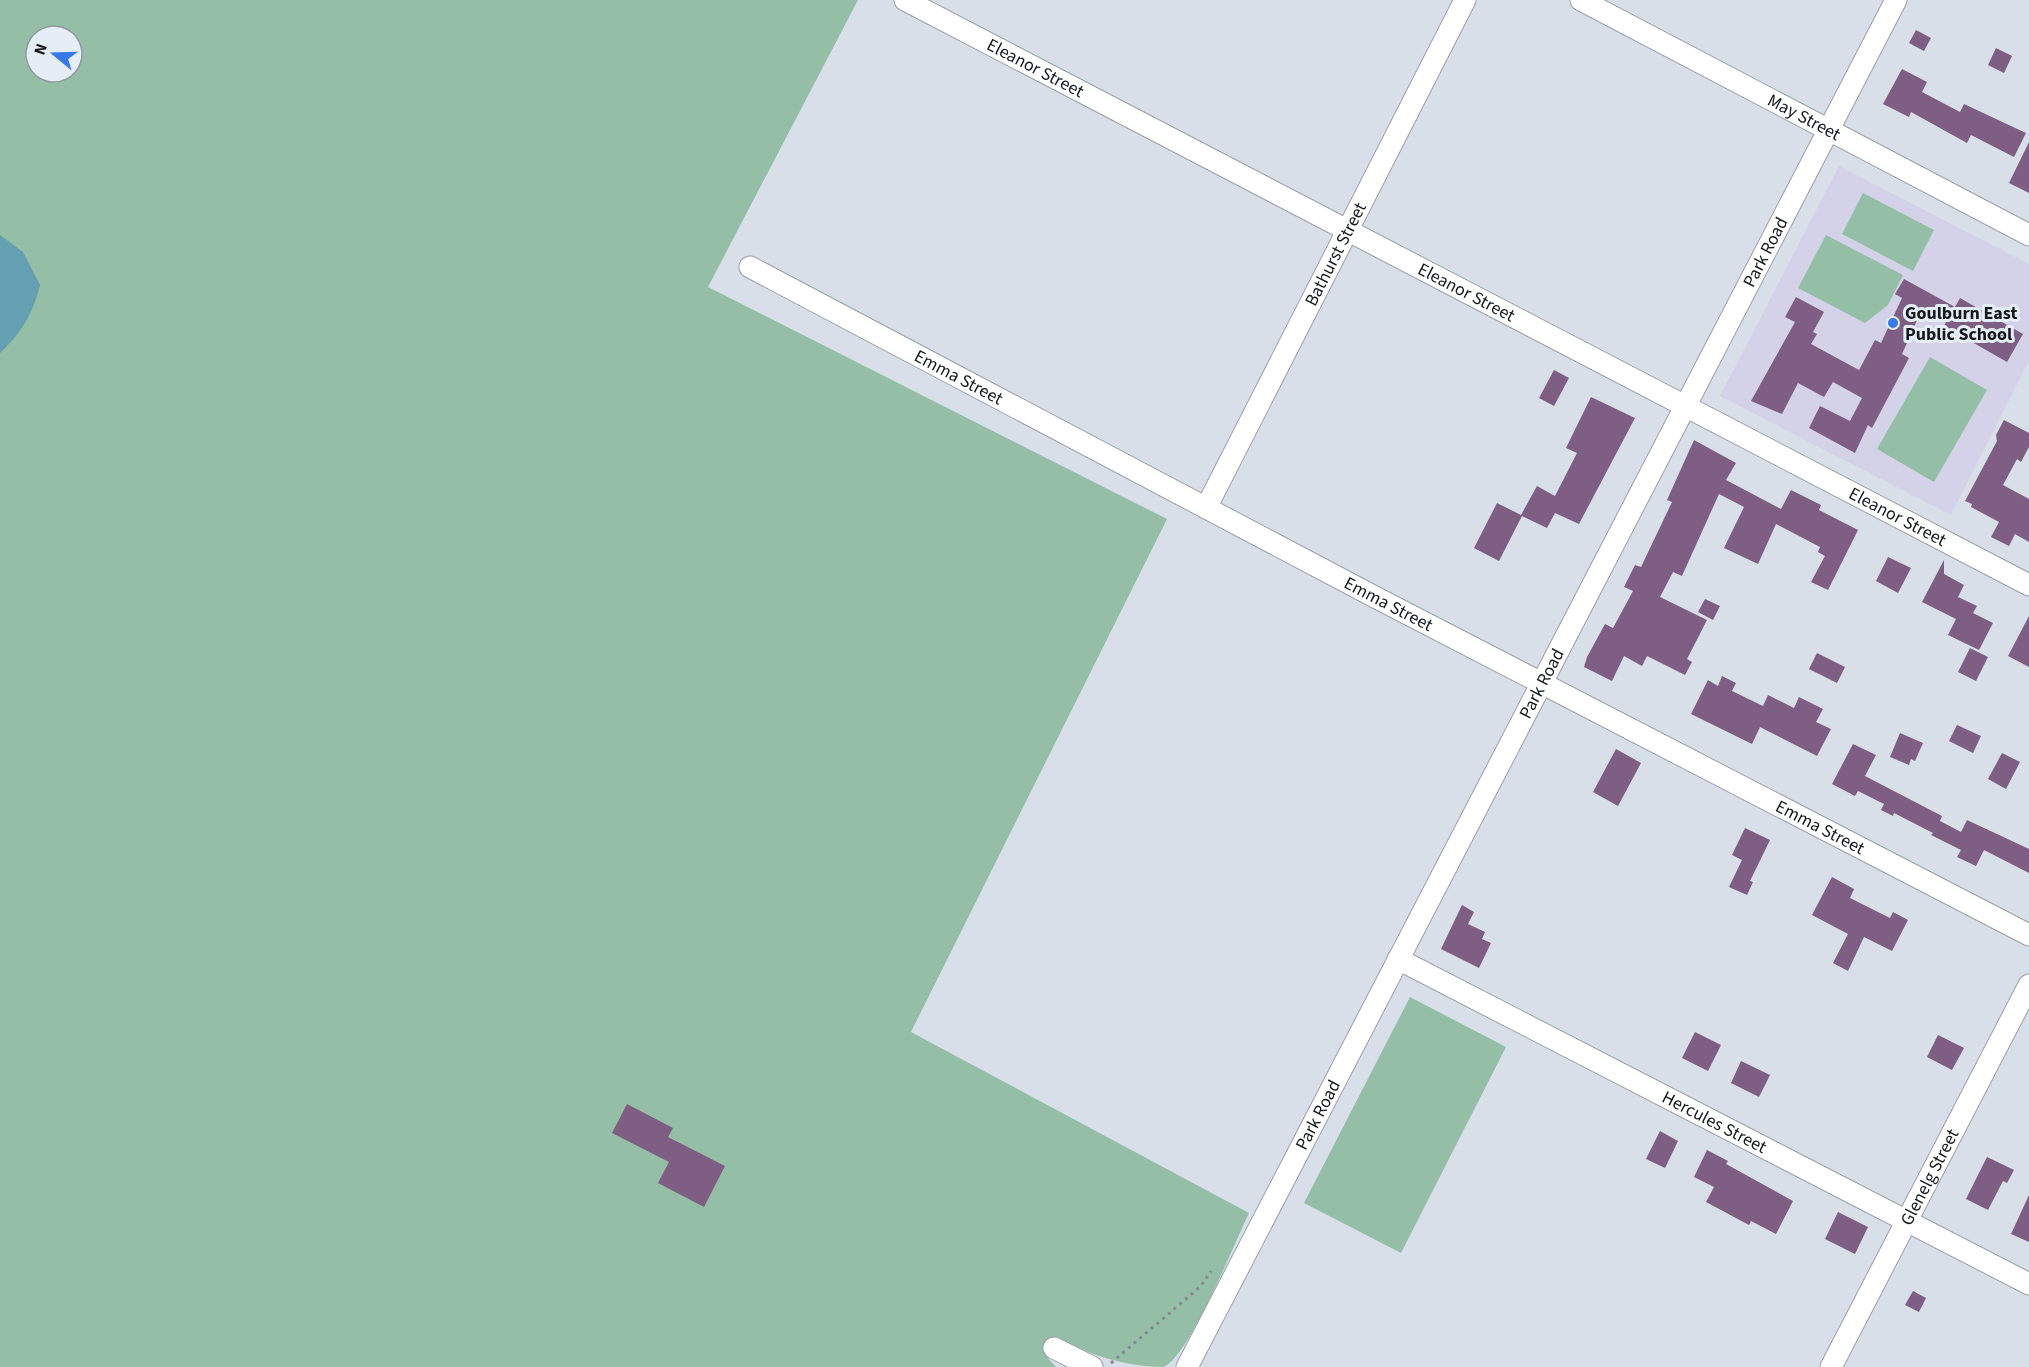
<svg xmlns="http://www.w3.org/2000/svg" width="2029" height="1367" viewBox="0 0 2029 1367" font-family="'Source Sans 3',sans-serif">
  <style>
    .education { fill: #d4d2e8 }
    .green { fill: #94bfa6; fill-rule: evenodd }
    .water { fill: #64a0b2 }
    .building { fill: #7e5e82 }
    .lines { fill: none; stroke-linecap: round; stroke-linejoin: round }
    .minor-casing { stroke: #99a0a8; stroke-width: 23 }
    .path { stroke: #858a91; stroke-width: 3; stroke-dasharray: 3 4.5; stroke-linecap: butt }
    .minor { stroke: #fff; stroke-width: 21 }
    .poi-dot { fill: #3779e7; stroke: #e5edf6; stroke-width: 2 }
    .labels { text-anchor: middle; stroke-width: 6; stroke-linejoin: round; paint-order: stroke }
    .street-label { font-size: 18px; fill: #16191c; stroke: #e5edf6 }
    .poi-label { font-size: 18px; font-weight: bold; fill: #16191c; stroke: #e5edf6; text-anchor: start }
  </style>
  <rect width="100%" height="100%" fill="#d8dfe9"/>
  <polygon class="education" points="1839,166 2029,264 2029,361 1951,515 1720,396"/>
  <g class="green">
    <path d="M 0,0 L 858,0 L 708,287 L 1167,519 L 911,1032 L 1249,1213 C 1236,1240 1187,1361 1163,1367 C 1124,1367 1087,1353 1054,1338 L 1045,1355 L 1056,1367 L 0,1367 ZM 36,36 L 72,36 L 72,72 L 36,72 Z"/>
    <polygon points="1863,193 1934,230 1913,271 1842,234"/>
    <polygon points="1826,235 1903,275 1888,305 1865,323 1798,288"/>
    <polygon points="1930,357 1987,390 1934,482 1877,449"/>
    <polygon points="1410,997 1506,1047 1401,1253 1304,1203"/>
  </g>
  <path class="water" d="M 0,235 L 23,252 L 40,285 C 33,314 21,333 0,353 Z"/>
  <g class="building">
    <polygon points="1916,30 1931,38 1924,51 1909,43"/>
    <polygon points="1996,48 2012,56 2004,73 1988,65"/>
    <polygon points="1902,69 1927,82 1922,92 1960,112 1964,104 2026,133 2014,157 1971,135 1967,143 1911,112 1909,117 1883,104"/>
    <polygon points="2029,142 2029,193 2009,183"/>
    <polygon points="1904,279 1955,307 1960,298 2023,334 2007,362 1944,326 1946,322 1922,309 1902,354 1909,358 1872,428 1868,425 1855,453 1809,428 1820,406 1850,421 1862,398 1833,382 1824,397 1798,383 1782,414 1751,401 1795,322 1785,317 1796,297 1824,312 1813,332 1817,334 1811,344 1859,370 1875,340 1881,343 1902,298 1895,294"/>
    <polygon points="1554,370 1569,378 1554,406 1539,398"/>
    <polygon points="1591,397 1635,418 1579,524 1555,513 1547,528 1522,516 1499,561 1474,548 1497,503 1521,515 1537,486 1555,496 1577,453 1566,448"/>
    <polygon points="2004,420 2029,433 2029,447 2021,462 2017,459 2003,485 2029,499 2029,542 2015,534 2009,546 1991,537 1999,522 1971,507 1972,504 1965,501 1997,441 1996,435"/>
    <polygon points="1694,440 1736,463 1726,480 1781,509 1791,490 1821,505 1819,510 1858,530 1828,590 1811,582 1825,556 1818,552 1820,547 1776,524 1758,564 1724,548 1744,507 1719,494 1682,576 1673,572 1660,597 1707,620 1687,659 1692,662 1685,675 1647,656 1642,666 1624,656 1612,681 1584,667 1587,657 1605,624 1613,628 1633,591 1624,587 1635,565 1641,567 1672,502 1667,500"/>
    <polygon points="1888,557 1911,568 1898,593 1876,581"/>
    <polygon points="1944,560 1944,574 1964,585 1958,597 1977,606 1973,613 1993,623 1979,650 1948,635 1956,619 1922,602"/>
    <polygon points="1705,599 1720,606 1713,620 1698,612"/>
    <polygon points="2029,616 2029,667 2008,656"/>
    <polygon points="1970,648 1988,657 1976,681 1958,672"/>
    <polygon points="1817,653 1845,667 1837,683 1809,669"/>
    <polygon points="1722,676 1736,683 1732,691 1763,706 1768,695 1794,708 1799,697 1823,709 1816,722 1831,729 1817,756 1760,727 1752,744 1691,714 1708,680 1718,686"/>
    <polygon points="1957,725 1981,736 1973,753 1949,741"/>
    <polygon points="1900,733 1923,743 1915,761 1911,759 1909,765 1890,757"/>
    <polygon points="1853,744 1876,755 1865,776 1942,816 1940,821 1961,832 1967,820 2029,849 2029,873 1984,850 1976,866 1957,857 1961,850 1931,835 1933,833 1894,813 1893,816 1881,810 1884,804 1858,791 1855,796 1832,784"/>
    <polygon points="1616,749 1641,763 1618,806 1593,792"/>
    <polygon points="2002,753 2020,762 2006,789 1988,779"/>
    <polygon points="1745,828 1770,840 1750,881 1753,882 1747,895 1729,887 1742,860 1732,855"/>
    <polygon points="1832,877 1854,889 1850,898 1890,918 1893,912 1908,920 1892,951 1864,937 1848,971 1833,963 1848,934 1812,915"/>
    <polygon points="1462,905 1474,912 1468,924 1485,932 1482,939 1491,943 1479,968 1441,949"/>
    <polygon points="1695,1032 1721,1045 1708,1071 1682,1058"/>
    <polygon points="1938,1035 1964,1048 1952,1070 1927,1057"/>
    <polygon points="1741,1061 1770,1075 1759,1097 1731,1083"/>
    <polygon points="627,1104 673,1128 668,1137 725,1166 704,1207 658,1183 669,1162 612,1133"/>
    <polygon points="1660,1131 1678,1141 1665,1168 1646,1159"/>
    <polygon points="1707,1150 1728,1161 1726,1164 1793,1201 1776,1234 1751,1221 1749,1225 1706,1202 1714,1187 1694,1177"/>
    <polygon points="1987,1157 2014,1170 2007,1183 2003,1181 1988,1210 1966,1199"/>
    <polygon points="2029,1195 2029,1242 2011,1234"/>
    <polygon points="1838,1212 1868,1227 1855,1254 1825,1239"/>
    <polygon points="1913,1291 1926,1298 1919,1312 1905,1305"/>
  </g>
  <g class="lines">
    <defs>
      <g id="minor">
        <path id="s1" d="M 905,0 L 2029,585"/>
        <path id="s2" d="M 1581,0 L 2029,235"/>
        <path id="s3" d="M 750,267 L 1373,596 L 2029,935"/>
        <path id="s4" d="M 1206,508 L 1465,0"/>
        <path id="s5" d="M 1398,959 L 2029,1284"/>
        <polyline points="1054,1348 1092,1367"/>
        <path id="s6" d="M 1187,1367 L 1896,0"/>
        <path id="s7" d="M 1831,1367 L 2029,985"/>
      </g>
    </defs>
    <use href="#minor" class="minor-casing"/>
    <polyline class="path" points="1111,1363 1201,1286 1211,1271"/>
    <use href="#minor" class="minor"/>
  </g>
  <circle class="poi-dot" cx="1893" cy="323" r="6"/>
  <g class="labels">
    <g class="street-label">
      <text dy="6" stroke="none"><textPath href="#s1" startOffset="147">Eleanor Street</textPath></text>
      <text dy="6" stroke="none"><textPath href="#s2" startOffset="252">May Street</textPath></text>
      <text dy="6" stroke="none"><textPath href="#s6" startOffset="1256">Park Road</textPath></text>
      <text dy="6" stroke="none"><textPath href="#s4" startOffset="285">Bathurst Street</textPath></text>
      <text dy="6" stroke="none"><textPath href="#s1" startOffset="633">Eleanor Street</textPath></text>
      <text dy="6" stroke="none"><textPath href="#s3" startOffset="236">Emma Street</textPath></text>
      <text dy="6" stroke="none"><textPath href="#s1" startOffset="1119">Eleanor Street</textPath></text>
      <text dy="6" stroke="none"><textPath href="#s3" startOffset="722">Emma Street</textPath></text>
      <text dy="6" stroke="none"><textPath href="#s6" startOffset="770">Park Road</textPath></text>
      <text dy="6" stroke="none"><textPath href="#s3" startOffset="1208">Emma Street</textPath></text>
      <text dy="6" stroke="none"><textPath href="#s6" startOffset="284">Park Road</textPath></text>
      <text dy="6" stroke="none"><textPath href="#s5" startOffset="356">Hercules Street</textPath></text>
      <text dy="6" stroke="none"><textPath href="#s7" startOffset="214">Glenelg Street</textPath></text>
    </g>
    <g class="poi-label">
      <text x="1905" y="319">Goulburn East<tspan x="1905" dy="21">Public School</tspan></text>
    </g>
  </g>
  <g transform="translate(54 54) rotate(289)"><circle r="28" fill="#e5edf6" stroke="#92989f" stroke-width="1.5"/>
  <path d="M0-4.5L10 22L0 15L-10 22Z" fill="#3779e7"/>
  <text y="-9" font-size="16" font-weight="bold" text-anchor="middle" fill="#16191c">N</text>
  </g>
</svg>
